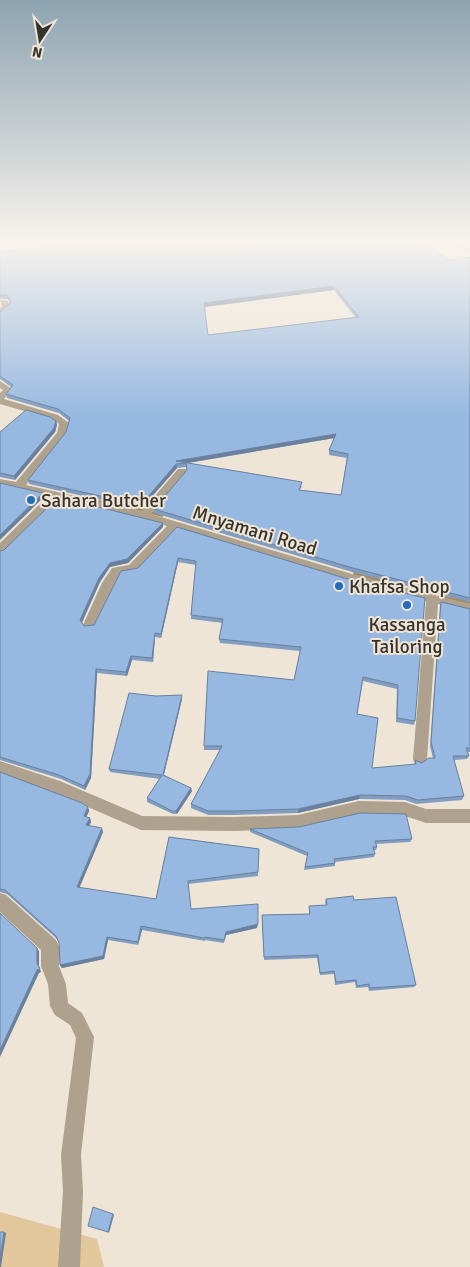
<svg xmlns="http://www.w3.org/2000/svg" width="470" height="1267" viewBox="0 0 470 1267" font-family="Signika,sans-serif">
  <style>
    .green { fill: #e2c79c }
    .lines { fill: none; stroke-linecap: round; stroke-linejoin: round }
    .stream { fill: #a78b5e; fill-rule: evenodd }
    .minor { fill: #aea18d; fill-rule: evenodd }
    .wall { fill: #819ec2; fill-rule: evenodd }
    .shaded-wall { fill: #69819e }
    .building { fill: #96b8e1; stroke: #69819e; fill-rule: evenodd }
    .poi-dot { fill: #226dbc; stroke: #efe5d6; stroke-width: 2 }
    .labels { text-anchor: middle; stroke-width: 4; stroke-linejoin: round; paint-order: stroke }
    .poi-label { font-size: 19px; fill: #36322c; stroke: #efe5d6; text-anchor: start }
    .street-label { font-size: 19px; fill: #36322c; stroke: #efe5d6 }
  </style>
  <rect width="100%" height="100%" fill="#efe5d6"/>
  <polygon class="green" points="0,1212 97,1239 104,1267 0,1267"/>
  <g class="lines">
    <g class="stream">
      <polygon points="96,500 125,503 164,514 165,515 162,517 125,507 94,503 93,502"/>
      <polygon points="354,571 358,571 398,584 399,586 398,588 394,588 354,575 353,573"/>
      <polygon points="443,596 445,596 470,600 470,604 445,600 443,600 442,598"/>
    </g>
    <g class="minor">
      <polygon points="442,241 451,241 470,248 470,252"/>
      <polygon points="0,300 8,301 10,306 0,315 0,308 2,306"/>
      <polygon points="0,381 12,389 4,399 58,415 69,423 65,435 26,485 142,511 178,469 186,469 186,473 151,514 352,574 470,604 470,612 438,604 427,759 425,763 420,765 415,763 413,759 426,601 351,582 177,529 137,571 120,574 93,628 85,628 83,625 102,583 112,568 129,565 167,526 58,499 4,553 0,554 0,543 48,496 0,485 0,479 16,482 57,433 59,424 52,419 0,404 0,393 3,390 0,388"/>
      <polygon points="0,761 60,781 142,816 234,817 298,815 359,801 405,802 426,809 470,809 470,823 426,823 405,816 359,815 298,829 234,831 141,830 51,791 0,773"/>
      <polygon points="0,893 6,895 56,940 59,946 59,966 66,984 68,1003 82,1013 94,1037 81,1155 83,1191 80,1267 58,1267 63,1191 61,1155 76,1038 70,1025 55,1015 50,1006 48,984 41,966 41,950 0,912"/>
    </g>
  </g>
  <g class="wall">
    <path d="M 70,241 L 423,241 L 449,260 L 470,257 L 470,602 L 352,572 L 154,513 L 154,509 L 187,471 L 186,467 L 177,468 L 141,509 L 29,484 L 28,480 L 66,432 L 69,421 L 59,413 L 7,398 L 6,394 L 11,387 L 0,379 L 0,312 L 10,303 L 8,299 L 0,299 L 0,252 L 73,241 ZM 334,290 L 356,318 L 208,335 L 204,307 ZM 334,438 L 329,450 L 329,455 L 347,458 L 341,495 L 300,490 L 302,486 L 189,463 Z"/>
    <polygon points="56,421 57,425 55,432 15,480 0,477 0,432"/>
    <polygon points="163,527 128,563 110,567 100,582 82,623 84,626 94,625 138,568 177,527 351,580 415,721 414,725 396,722 397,689 363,681 357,714 372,768 414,765 415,760 422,763 433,758 430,746 440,606 441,602 470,609 470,752 468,752 469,756 467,759 454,760 464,796 462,800 416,804 405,800 359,799 298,813 234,815 208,815 191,808 191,804 220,750 204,750 204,746 294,680 300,651 220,643 219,639 223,623 191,619 191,615 196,565 178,562 161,638 155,637 153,662 132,660 127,676 97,673 91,778 85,790 61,779 0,760 0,551"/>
    <polygon points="182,699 164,775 192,791 177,814 173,814 147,802 147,798 160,779 110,772 109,769"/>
    <polygon points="0,772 88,807 89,811 86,817 90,818 91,822 89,825 103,832 79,888 156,899 169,837 259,849 258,876 188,884 191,909 257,928 226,935 224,943 205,940 205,941 142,930 138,945 108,940 104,959 62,968 60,965 59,943 57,939 7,894 0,892"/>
    <polygon points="250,829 412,839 410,842 376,844 377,847 376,850 374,850 375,854 374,857 335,862 335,866 304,870 307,856 250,832"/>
    <polygon points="326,899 354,900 416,985 414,987 369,991 368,987 356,988 355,982 335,985 334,974 320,975 317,958 264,960 262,915 309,914 309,906 326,905 325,902"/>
  </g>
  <g class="shaded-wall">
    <polygon points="334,286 334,290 204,307 204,303"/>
    <polygon points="56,421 57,425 55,432 15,480 14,476"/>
    <polygon points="336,434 335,438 186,463 176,461"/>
    <polygon points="176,464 177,468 141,509 141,505"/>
    <polygon points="43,493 44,497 0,540 0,535"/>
    <polygon points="163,523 163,527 128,563 110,567 100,582 81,624 80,620 99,578 110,563"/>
    <polygon points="178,558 178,562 161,638 161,634"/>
    <polygon points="155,633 155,637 153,662 152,658"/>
    <polygon points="131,656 132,660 127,676 126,672"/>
    <polygon points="96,669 97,673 91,778 85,790 84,786"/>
    <polygon points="182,695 182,699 163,778 163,775"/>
    <polygon points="191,788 192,791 177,814 176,811"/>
    <polygon points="360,795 359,799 298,813 298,809"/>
    <polygon points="88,807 89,811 85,820 84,816"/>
    <polygon points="90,818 91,822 88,828 86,825"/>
    <polygon points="102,828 103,832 78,891 77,887"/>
    <polygon points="258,924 257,928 226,935 224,943 226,932"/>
    <polygon points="141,926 142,930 138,945 138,942"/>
    <polygon points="107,937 108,940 104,959 62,968 60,965"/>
    <polygon points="37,948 39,951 39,966 41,972 39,973 0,1057 0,1050 37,970"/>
    <polygon points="113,1214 114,1215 109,1233 108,1232"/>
    <polygon points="4,1232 6,1233 1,1267 0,1267 0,1258"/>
  </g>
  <g class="building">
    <path d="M 76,241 L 423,241 L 449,260 L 470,257 L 470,598 L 353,568 L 154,509 L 187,470 L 186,463 L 176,464 L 141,505 L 28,480 L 66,432 L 70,418 L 58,409 L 6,394 L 13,385 L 0,376 L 0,312 L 11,303 L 7,295 L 0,295 L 0,252 ZM 334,286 L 359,317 L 208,335 L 204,303 ZM 336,434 L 329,450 L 348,454 L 341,495 L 299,490 L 302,482 L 176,461 Z"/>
    <polygon points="26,410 50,417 56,421 54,428 14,476 0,473 0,432"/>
    <polygon points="0,483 43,493 0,535"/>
    <polygon points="58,497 163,523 127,559 110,563 99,578 80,620 84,626 94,625 121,571 138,568 177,527 351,580 425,598 415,721 397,718 398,685 363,677 357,714 378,718 372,768 416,764 415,760 422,763 429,758 435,758 431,742 441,602 470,609 470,748 466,748 469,756 453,756 464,796 418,800 406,796 360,795 298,809 234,811 208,811 191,804 222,746 204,746 208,671 294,680 301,647 219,639 223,619 191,615 196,561 178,558 161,634 155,633 152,658 131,656 126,672 96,669 90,774 84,786 59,775 0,757 0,551 4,550"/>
    <polygon points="129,693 156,696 182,695 163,775 191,788 176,811 172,811 147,798 162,775 109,769"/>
    <polygon points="0,772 82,803 88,807 84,816 90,818 86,825 102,828 77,887 156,899 169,837 259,849 258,872 188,881 191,909 258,904 258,924 226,932 224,940 205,937 204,938 141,926 138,942 107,937 103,956 60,965 59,943 56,936 5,890 0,889"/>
    <polygon points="360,813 406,814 412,839 375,841 377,847 373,847 375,854 334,859 335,863 305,867 308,853 250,829 299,827"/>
    <polygon points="353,896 354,900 396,897 416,985 370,988 369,984 357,986 356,980 336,982 334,971 320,973 318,955 264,957 262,915 310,914 309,906 327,905 326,899"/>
    <polygon points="0,913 37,948 37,963 40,969 37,970 0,1050"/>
    <polygon points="93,1207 113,1214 108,1232 88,1226"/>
    <polygon points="0,1232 4,1232 0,1258"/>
  </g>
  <linearGradient id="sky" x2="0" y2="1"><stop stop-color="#8ea4b1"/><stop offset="0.58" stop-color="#f8f3ed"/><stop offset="1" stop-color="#f8f3ed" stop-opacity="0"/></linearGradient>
  <rect width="470" height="418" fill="url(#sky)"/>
  <g class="poi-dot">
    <circle cx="31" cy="500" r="5"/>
    <circle cx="339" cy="586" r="5"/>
    <circle cx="407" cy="605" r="5"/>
  </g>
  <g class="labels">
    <g class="poi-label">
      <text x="41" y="507">Sahara Butcher</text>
      <text x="349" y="593">Khafsa Shop</text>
      <text x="407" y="631" text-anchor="middle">Kassanga<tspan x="407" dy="22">Tailoring</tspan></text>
    </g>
    <g class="street-label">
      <text transform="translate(255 530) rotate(17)" y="7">Mnyamani Road</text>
    </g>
  </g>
  <g transform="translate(40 40) rotate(192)" stroke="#efe5d6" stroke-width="4" paint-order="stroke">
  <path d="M0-4L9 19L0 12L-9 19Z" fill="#36322c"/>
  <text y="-8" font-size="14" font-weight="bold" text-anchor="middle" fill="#36322c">N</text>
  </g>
</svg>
